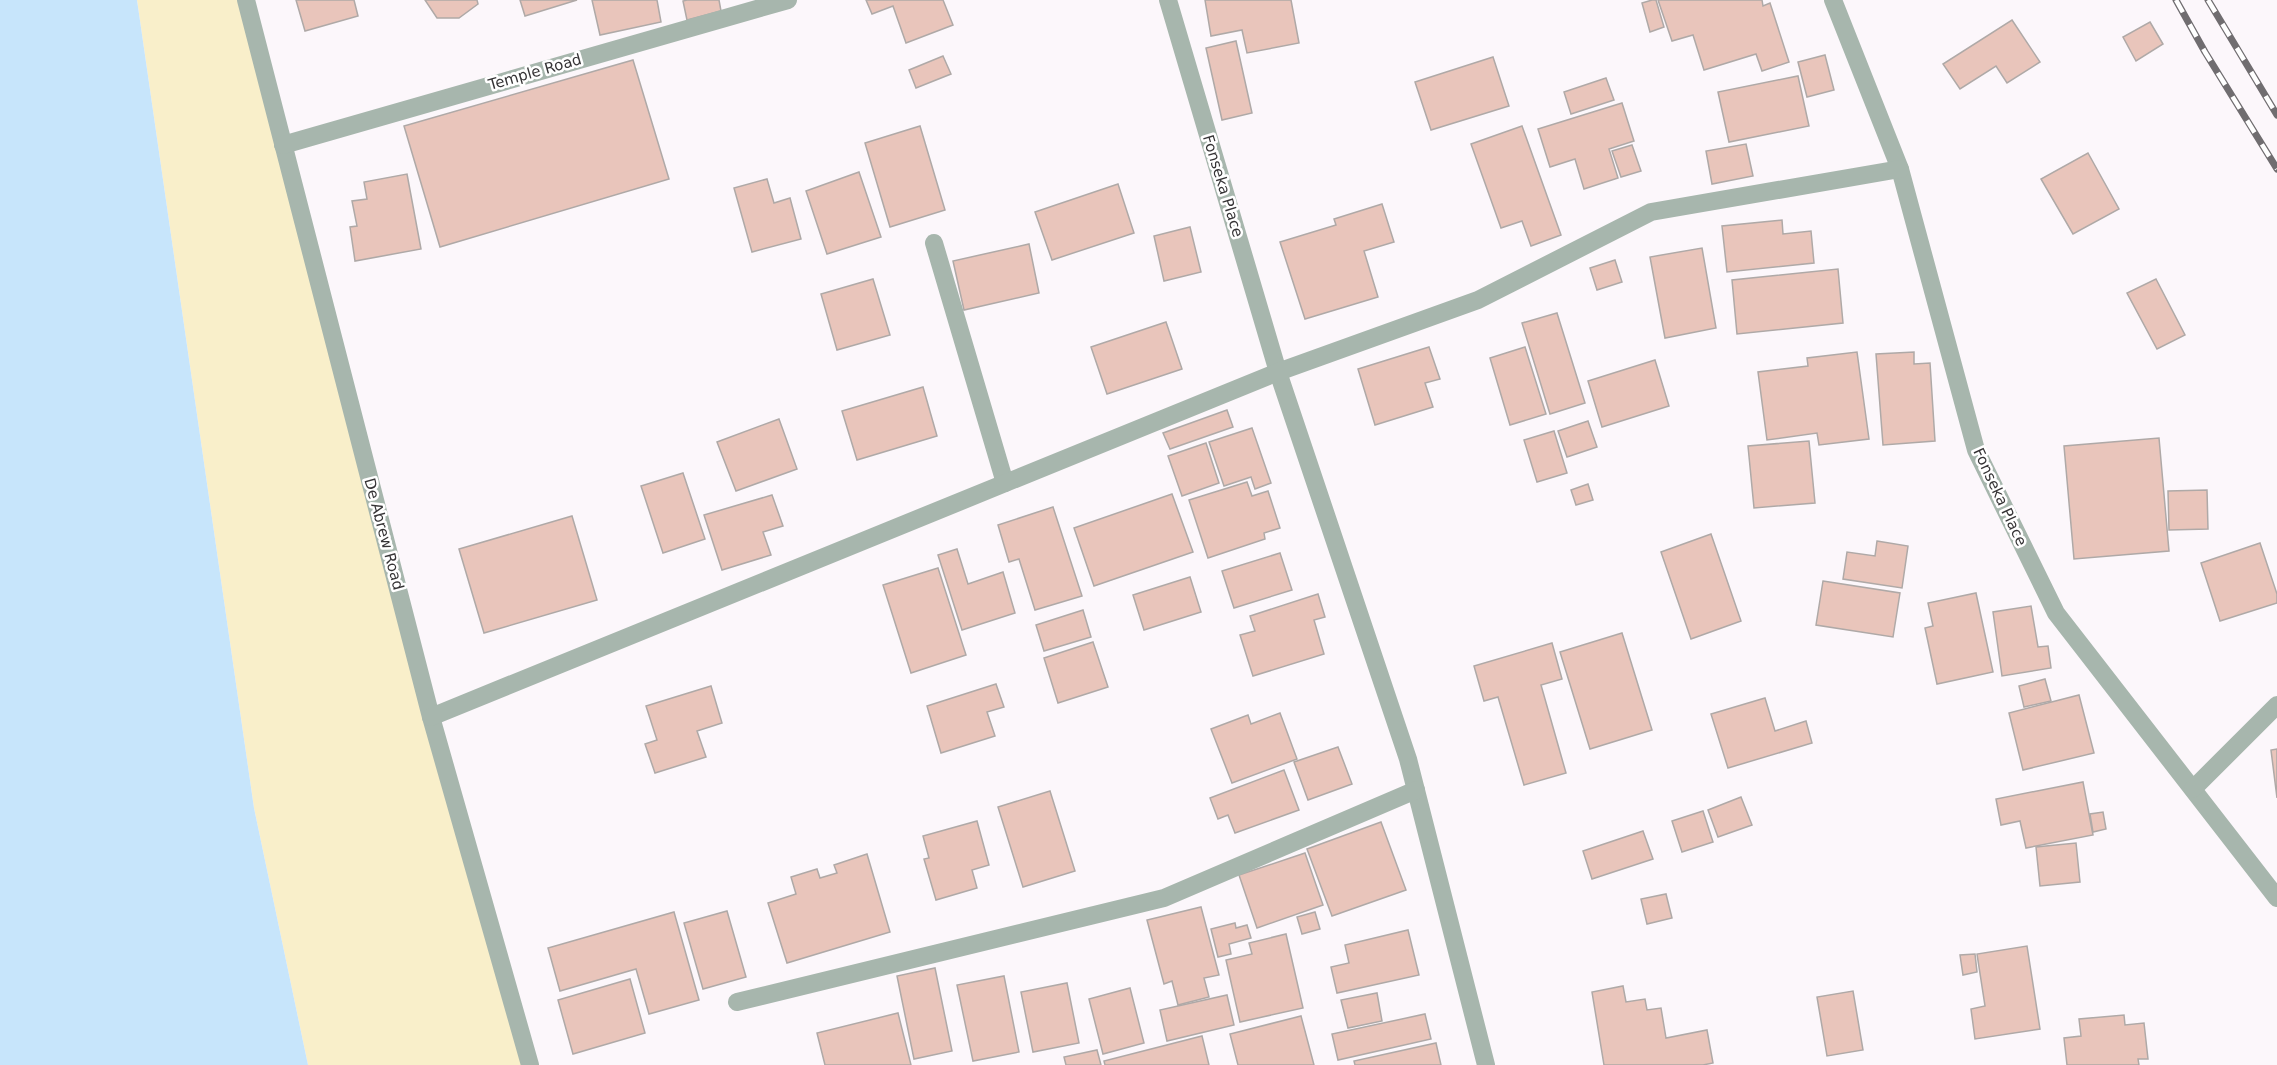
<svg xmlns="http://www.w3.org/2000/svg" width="2277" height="1065" viewBox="0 0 2277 1065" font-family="'DejaVu Sans',sans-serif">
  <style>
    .sand { fill: #f9efca }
    .water { fill: #c7e5fb }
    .building { fill: #e9c5bb; stroke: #afa9a7; stroke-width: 1.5 }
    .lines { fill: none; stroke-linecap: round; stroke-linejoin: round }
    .lane { stroke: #a7b6ad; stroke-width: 18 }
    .street { stroke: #a7b6ad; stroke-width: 18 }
    .rail-casing { stroke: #706d70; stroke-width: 7 }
    .rail { stroke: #fff; stroke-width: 4.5; stroke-dasharray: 14; stroke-linecap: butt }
    .labels { text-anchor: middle; stroke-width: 5; stroke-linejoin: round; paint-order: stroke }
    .street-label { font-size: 15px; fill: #363436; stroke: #fff }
  </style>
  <rect width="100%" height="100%" fill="#fcf7fb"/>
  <polygon class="sand" points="137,0 246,0 530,1065 308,1065 254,808"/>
  <polygon class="water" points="0,0 137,0 254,808 308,1065 0,1065"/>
  <g class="building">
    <polygon points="296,0 354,0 358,16 305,31"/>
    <polygon points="425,0 477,0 478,4 459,18 437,18"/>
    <polygon points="520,0 577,0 525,16"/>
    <polygon points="592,0 657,0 661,22 600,35"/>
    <polygon points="687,0 719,0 721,11 687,20 683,1"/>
    <polygon points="866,0 943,0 953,25 906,43 893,6 872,14"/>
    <polygon points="1205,0 1291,0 1299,43 1247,53 1242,30 1211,36"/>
    <polygon points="1652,0 1656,0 1664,27 1650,32 1642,3"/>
    <polygon points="1658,0 1762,0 1763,6 1770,3 1789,62 1762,71 1756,54 1704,70 1693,35 1672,41"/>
    <polygon points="2012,20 2040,62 2007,83 1996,66 1960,89 1943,64"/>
    <polygon points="2150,22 2163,44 2136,61 2123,37"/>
    <polygon points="1236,41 1252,113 1222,120 1206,48"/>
    <polygon points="1825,55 1834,90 1807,97 1798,62"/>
    <polygon points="943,56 951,74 916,88 909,70"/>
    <polygon points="1493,57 1509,106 1431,130 1415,82"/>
    <polygon points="633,60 669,179 440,247 404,126"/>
    <polygon points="1798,76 1809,126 1729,142 1718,92"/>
    <polygon points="1606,78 1614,100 1571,114 1564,92"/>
    <polygon points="1622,103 1634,141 1609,149 1618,178 1584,189 1575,159 1550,167 1538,129"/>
    <polygon points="920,126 945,210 890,227 865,143"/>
    <polygon points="1522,126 1561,235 1531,246 1522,221 1501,228 1471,144"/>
    <polygon points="1746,144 1753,176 1712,184 1706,151"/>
    <polygon points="1632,145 1641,171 1621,177 1612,151"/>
    <polygon points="2088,153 2119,209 2073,234 2041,179"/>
    <polygon points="859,172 881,237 827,254 806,191"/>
    <polygon points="407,174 421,249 355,261 350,227 357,226 352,201 367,199 364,182"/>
    <polygon points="767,179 774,203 790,198 801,239 752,252 734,188"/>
    <polygon points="1118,184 1134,233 1052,260 1035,212"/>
    <polygon points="1382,204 1394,242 1364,251 1378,297 1305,319 1280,242 1336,225 1334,219"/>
    <polygon points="1782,220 1783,234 1811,231 1814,263 1727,272 1722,226"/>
    <polygon points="1190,227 1201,272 1164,281 1154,236"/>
    <polygon points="1029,244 1039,293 964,310 953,261"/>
    <polygon points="1702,248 1716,328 1665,338 1650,257"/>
    <polygon points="1615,260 1622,282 1597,290 1590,268"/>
    <polygon points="1838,269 1843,323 1737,334 1732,280"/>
    <polygon points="873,279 890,335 837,350 821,294"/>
    <polygon points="2156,279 2185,335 2157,349 2127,293"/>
    <polygon points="1557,313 1585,403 1550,414 1522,323"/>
    <polygon points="1166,322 1182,369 1107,394 1091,347"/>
    <polygon points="1429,347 1440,379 1425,383 1433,407 1375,425 1358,369"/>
    <polygon points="1525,347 1546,414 1510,425 1490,358"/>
    <polygon points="1857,352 1869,439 1819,445 1817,433 1767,440 1758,372 1808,366 1807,358"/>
    <polygon points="1914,352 1914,364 1930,363 1935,441 1883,445 1876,354"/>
    <polygon points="1655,360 1669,406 1602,427 1588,381"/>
    <polygon points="923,387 937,436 857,460 842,411"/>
    <polygon points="1227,410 1233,427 1170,449 1163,433"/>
    <polygon points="779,419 797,469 736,491 717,442"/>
    <polygon points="1588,421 1597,447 1567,457 1558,431"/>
    <polygon points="1252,428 1271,483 1255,489 1251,477 1224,486 1209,442"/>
    <polygon points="1554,431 1567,473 1537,482 1524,440"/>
    <polygon points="2159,438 2169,551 2074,559 2064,446"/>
    <polygon points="1809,441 1815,503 1754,508 1748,446"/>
    <polygon points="1206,443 1219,483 1182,496 1168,456"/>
    <polygon points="683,473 705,539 663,553 641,486"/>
    <polygon points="1247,482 1252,496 1268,491 1280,528 1264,533 1265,539 1208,558 1189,500"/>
    <polygon points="1588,484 1593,500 1576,505 1571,490"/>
    <polygon points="2207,490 2208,529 2169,530 2168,491"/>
    <polygon points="1172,494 1193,552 1094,586 1074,528"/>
    <polygon points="772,495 783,526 763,532 771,555 722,570 704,515"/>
    <polygon points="1053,507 1082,596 1035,610 1019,559 1009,562 998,525"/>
    <polygon points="572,516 597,600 484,633 459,549"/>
    <polygon points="1711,534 1741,621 1691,639 1661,552"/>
    <polygon points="1877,541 1908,546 1902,588 1843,579 1847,552 1875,556"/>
    <polygon points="2260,543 2277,594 2277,603 2220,621 2201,563"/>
    <polygon points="957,549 968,584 1003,572 1015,613 962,630 938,555"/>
    <polygon points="1280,553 1292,590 1234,608 1222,571"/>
    <polygon points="938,568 966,655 911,673 883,585"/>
    <polygon points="1190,577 1201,612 1144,630 1133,595"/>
    <polygon points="1823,581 1900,593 1893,637 1816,625"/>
    <polygon points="1976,593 1993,672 1937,684 1925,628 1933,626 1928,603"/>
    <polygon points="1318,594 1325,617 1314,620 1324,654 1253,676 1240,635 1255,631 1250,616"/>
    <polygon points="2031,606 2038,647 2048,646 2051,668 2002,676 1993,612"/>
    <polygon points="1083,610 1091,637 1044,651 1036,625"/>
    <polygon points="1622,633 1652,730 1590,749 1560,652"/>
    <polygon points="1093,642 1108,687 1058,703 1044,658"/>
    <polygon points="1552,643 1562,679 1541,685 1566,773 1524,785 1498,697 1484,701 1474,666"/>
    <polygon points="2045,679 2051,701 2024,707 2019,686"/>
    <polygon points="996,684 1004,707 987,712 995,736 941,753 927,706"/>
    <polygon points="711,686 722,723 697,731 706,757 655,773 645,744 657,740 646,706"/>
    <polygon points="2079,695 2094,753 2023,770 2009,713"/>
    <polygon points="1765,698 1775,731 1806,721 1812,743 1728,768 1711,714"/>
    <polygon points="1280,713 1297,759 1232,783 1211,729 1248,715 1251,724"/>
    <polygon points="1338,747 1352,784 1308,800 1294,762"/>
    <polygon points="2277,749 2277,798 2271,750"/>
    <polygon points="1284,770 1299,810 1235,833 1228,815 1218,819 1210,798"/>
    <polygon points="2083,782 2093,835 2026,848 2020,821 2001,825 1996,799"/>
    <polygon points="1050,791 1075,871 1023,887 998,807"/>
    <polygon points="1741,797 1752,825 1718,837 1708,810"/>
    <polygon points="1703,811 1713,842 1682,852 1672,821"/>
    <polygon points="2103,812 2106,829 2093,832 2090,814"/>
    <polygon points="977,821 989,865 972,870 977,888 936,900 924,859 929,858 923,836"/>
    <polygon points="1381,822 1406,890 1332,916 1307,849"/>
    <polygon points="1643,831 1653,859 1592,879 1583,851"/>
    <polygon points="2076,843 2080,882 2040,886 2036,847"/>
    <polygon points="1305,853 1323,905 1257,928 1239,875"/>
    <polygon points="867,854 890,932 787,963 768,903 796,894 791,877 817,869 820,878 837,873 834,865"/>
    <polygon points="1666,894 1672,918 1647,924 1641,899"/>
    <polygon points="1201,907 1219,975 1204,978 1209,997 1178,1005 1172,981 1164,984 1147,920"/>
    <polygon points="727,911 746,977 703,989 684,923"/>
    <polygon points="674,912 699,1000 649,1014 636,969 560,991 548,948"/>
    <polygon points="1315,912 1320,929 1302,934 1297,917"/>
    <polygon points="1235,923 1236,928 1247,925 1251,938 1229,944 1231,954 1218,957 1211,929"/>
    <polygon points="1408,930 1419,975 1337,993 1331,967 1349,963 1345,945"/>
    <polygon points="1286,934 1303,1008 1240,1022 1226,960 1252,954 1249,943"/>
    <polygon points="2027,946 2040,1029 1975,1039 1971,1009 1985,1006 1977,954"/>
    <polygon points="1975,954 1977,972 1963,975 1960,955"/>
    <polygon points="935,968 952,1051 914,1059 897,976"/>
    <polygon points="1004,976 1019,1052 973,1061 957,985"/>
    <polygon points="630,979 645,1033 573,1054 558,1000"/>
    <polygon points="1067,983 1079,1043 1033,1052 1021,992"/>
    <polygon points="1623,986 1626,1002 1645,999 1647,1010 1661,1008 1666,1038 1707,1030 1713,1063 1703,1065 1604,1065 1592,992"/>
    <polygon points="1130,988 1144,1043 1103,1054 1089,999"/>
    <polygon points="1853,991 1863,1050 1827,1056 1817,997"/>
    <polygon points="1377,993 1382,1021 1348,1028 1341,1000"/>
    <polygon points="1227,995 1234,1025 1167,1041 1160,1010"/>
    <polygon points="898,1013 911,1065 825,1065 817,1033"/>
    <polygon points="1425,1014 1431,1039 1338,1060 1332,1034"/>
    <polygon points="2124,1015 2125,1025 2144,1023 2148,1059 2138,1059 2139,1065 2067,1065 2064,1038 2081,1036 2079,1019"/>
    <polygon points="1301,1016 1314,1065 1238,1065 1230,1034"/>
    <polygon points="1202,1036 1209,1065 1105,1065 1104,1061"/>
    <polygon points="1436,1043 1441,1065 1355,1065 1354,1061"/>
    <polygon points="1097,1050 1101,1065 1066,1065 1064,1057"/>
  </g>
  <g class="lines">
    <polyline class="lane" points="934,243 1005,483"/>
    <g class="street">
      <polyline points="246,0 431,717 530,1065"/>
      <polyline points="1168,0 1278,372 1408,759 1486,1065"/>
      <polyline points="1833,0 1900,169 1976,450 2056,613 2277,898"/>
      <polyline points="283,145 788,0"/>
      <polyline points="431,717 1278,372 1478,300 1651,212 1900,169"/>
      <polyline points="2193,789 2277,705"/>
      <polyline points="737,1002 1164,898 1416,790"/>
    </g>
    <defs>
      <g id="rail">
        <polyline points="2176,0 2205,52 2277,169"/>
        <polyline points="2208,0 2277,115"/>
      </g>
    </defs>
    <use href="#rail" class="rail-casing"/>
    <use href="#rail" class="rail"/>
  </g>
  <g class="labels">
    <g class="street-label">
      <text transform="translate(535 72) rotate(-16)" y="5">Temple Road</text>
      <text transform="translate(1223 186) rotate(73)" y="5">Fonseka Place</text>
      <text transform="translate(2000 497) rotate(65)" y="5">Fonseka Place</text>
      <text transform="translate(384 534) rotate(75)" y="5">De Abrew Road</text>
    </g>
  </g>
</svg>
